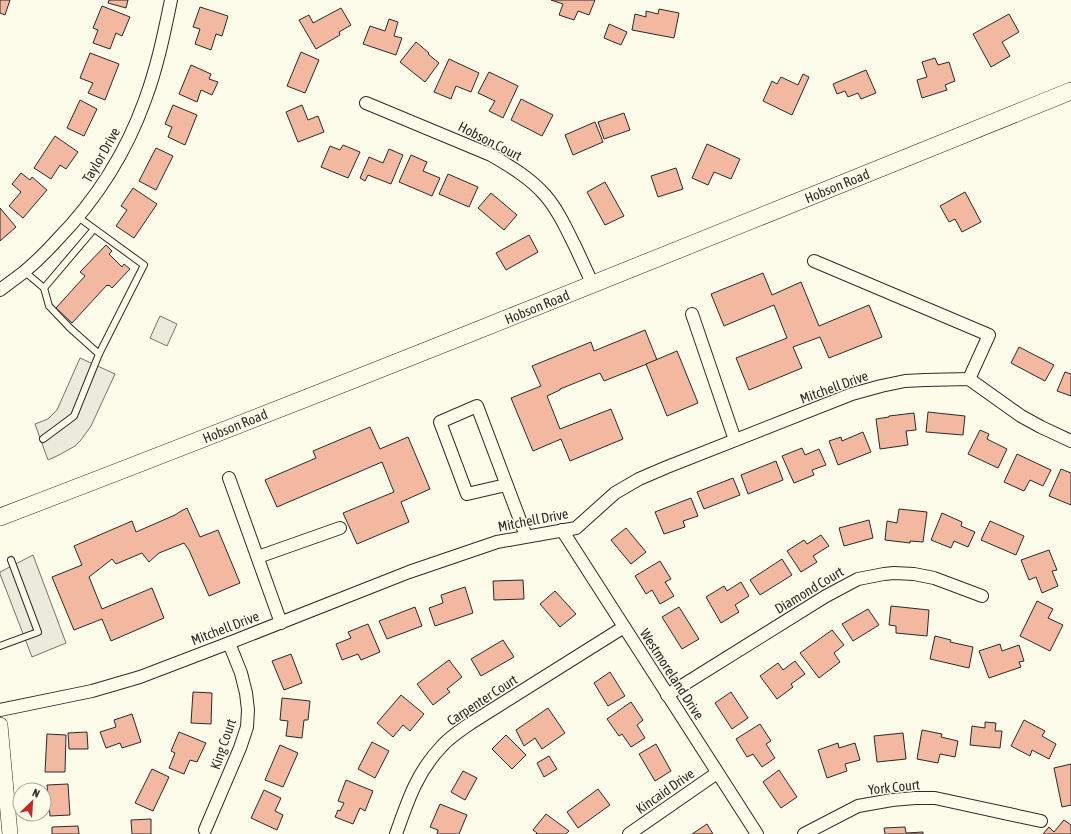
<svg xmlns="http://www.w3.org/2000/svg" width="1071" height="834" viewBox="0 0 1071 834" font-family="'Asap Condensed',sans-serif">
  <style>
    .green { fill: #ecebdb; stroke: #74746e }
    .parking { fill: #eceadb; stroke: #74746e }
    .building { fill: #f2b8a0; stroke: #2b2b2b }
    .lines { fill: none; stroke-linecap: round; stroke-linejoin: round }
    .service-casing { stroke: #2b2b2b; stroke-width: 8 }
    .minor-casing { stroke: #2b2b2b; stroke-width: 14 }
    .tertiary-casing { stroke: #2b2b2b; stroke-width: 16 }
    .secondary-casing { stroke: #2b2b2b; stroke-width: 18 }
    .service { stroke: #fdfbea; stroke-width: 6 }
    .minor { stroke: #fdfbea; stroke-width: 12 }
    .tertiary { stroke: #fdfbea; stroke-width: 15 }
    .secondary { stroke: #fdfbea; stroke-width: 17 }
    .labels { text-anchor: middle; stroke-width: 3; stroke-linejoin: round; paint-order: stroke }
    .street-label { font-size: 14px; fill: #2b2b2b; stroke: #fdfbea }
  </style>
  <rect width="100%" height="100%" fill="#fdfbea"/>
  <polygon class="green" points="160,316 177,324 167,346 150,338"/>
  <g class="parking">
    <polygon points="80,358 115,374 91,426 81,440 75,446 59,455 48,460 35,424 48,419 57,410"/>
    <polygon points="33,555 66,643 32,657 0,574 0,572"/>
  </g>
  <g class="building">
    <polygon points="0,0 10,0 5,15 0,13"/>
    <polygon points="109,0 128,0 126,8 108,3"/>
    <polygon points="551,0 595,0 589,15 578,11 574,20 559,15 563,4"/>
    <polygon points="102,6 130,17 122,36 116,33 110,49 93,43 98,30 93,28"/>
    <polygon points="200,7 228,16 222,36 216,34 211,50 195,44 200,29 193,27"/>
    <polygon points="341,8 351,25 339,32 340,35 316,49 299,20 309,15 313,23"/>
    <polygon points="659,9 679,13 674,38 632,30 635,14 646,17 646,11 658,14"/>
    <polygon points="1009,14 1019,32 1002,42 1010,56 991,67 973,34"/>
    <polygon points="389,19 398,22 394,36 402,38 396,55 363,44 370,26 385,31"/>
    <polygon points="609,24 627,32 621,45 604,38"/>
    <polygon points="416,42 429,53 428,54 439,63 425,82 400,62"/>
    <polygon points="301,52 319,60 305,93 287,86"/>
    <polygon points="90,53 119,64 105,100 88,93 93,83 80,78"/>
    <polygon points="935,58 938,65 949,62 955,81 945,85 947,90 922,98 917,80 927,77 922,62"/>
    <polygon points="449,59 479,73 471,92 456,86 451,99 434,92"/>
    <polygon points="191,65 211,74 209,79 218,82 212,95 201,90 197,102 179,94"/>
    <polygon points="866,70 876,93 861,99 858,93 848,97 845,91 837,94 833,84"/>
    <polygon points="489,72 518,86 503,118 489,111 495,101 478,93"/>
    <polygon points="803,74 809,77 792,115 763,101 772,81 777,84 781,77 798,85"/>
    <polygon points="521,99 553,115 542,136 511,120"/>
    <polygon points="80,100 97,109 84,136 67,128"/>
    <polygon points="173,105 197,115 185,145 168,137 172,127 165,124"/>
    <polygon points="302,105 308,120 318,116 324,132 298,142 286,112"/>
    <polygon points="624,113 630,130 604,139 598,122"/>
    <polygon points="595,122 603,142 573,155 565,135"/>
    <polygon points="55,136 78,152 66,169 60,165 51,179 34,168"/>
    <polygon points="707,144 740,159 731,179 714,172 708,185 692,178"/>
    <polygon points="343,145 360,152 348,178 321,167 330,146 340,150"/>
    <polygon points="156,148 173,156 156,190 139,181"/>
    <polygon points="389,149 403,155 391,184 368,175 365,181 360,178 369,157 383,163"/>
    <polygon points="411,155 427,162 423,171 440,178 432,196 399,182"/>
    <polygon points="676,168 683,189 658,197 651,176"/>
    <polygon points="21,173 30,180 32,177 47,190 23,218 9,206 21,192 12,184"/>
    <polygon points="448,174 478,187 469,207 439,194"/>
    <polygon points="605,182 624,216 605,225 587,192"/>
    <polygon points="133,188 157,204 134,238 116,226 127,210 121,206"/>
    <polygon points="965,192 981,222 962,232 955,219 949,222 940,206"/>
    <polygon points="491,193 517,215 504,230 478,208"/>
    <polygon points="0,208 16,227 0,241"/>
    <polygon points="529,235 538,252 506,270 496,253"/>
    <polygon points="106,245 112,251 109,254 122,267 124,264 130,269 112,288 109,285 108,286 107,285 72,323 56,308 85,276 80,272"/>
    <polygon points="763,273 772,295 801,282 819,326 869,305 882,337 829,358 820,337 793,347 802,368 749,390 736,358 787,338 774,305 724,326 711,294"/>
    <polygon points="645,330 657,360 604,381 600,373 560,389 560,390 547,396 560,429 611,409 623,439 570,461 561,439 533,451 511,398 541,386 532,366 591,342 594,351"/>
    <polygon points="1019,347 1054,365 1045,381 1011,363"/>
    <polygon points="677,351 698,403 667,416 646,364"/>
    <polygon points="1065,372 1071,374 1071,396 1057,391"/>
    <polygon points="928,412 965,416 963,435 926,432"/>
    <polygon points="914,413 916,430 906,431 908,445 880,449 876,419 889,417 889,416"/>
    <polygon points="370,427 380,449 408,437 430,489 401,502 409,522 357,544 343,513 394,492 382,462 277,507 265,480 316,458 313,451"/>
    <polygon points="980,430 989,434 987,439 1007,449 998,468 968,454"/>
    <polygon points="863,432 871,452 838,465 829,441 841,437 842,441"/>
    <polygon points="802,448 805,455 819,449 826,465 812,470 814,475 794,483 782,456"/>
    <polygon points="1017,454 1051,470 1043,486 1030,480 1024,491 1004,482"/>
    <polygon points="776,461 783,480 748,494 741,475"/>
    <polygon points="1061,469 1071,473 1071,505 1049,496"/>
    <polygon points="733,478 740,495 704,509 697,492"/>
    <polygon points="691,498 698,516 683,521 685,527 664,534 655,512"/>
    <polygon points="187,508 200,537 218,530 240,583 209,596 189,550 184,543 159,553 149,562 142,553 116,564 112,559 89,577 102,609 152,588 164,618 111,641 102,619 74,630 52,577 82,565 74,546 132,521 136,532 175,515 181,511"/>
    <polygon points="899,509 927,512 923,542 910,541 910,543 885,540 887,521 897,523"/>
    <polygon points="942,513 962,522 961,526 975,532 968,547 954,541 951,548 931,540"/>
    <polygon points="869,520 873,538 844,546 839,528"/>
    <polygon points="990,521 1024,536 1016,555 981,540"/>
    <polygon points="626,528 646,552 631,564 611,540"/>
    <polygon points="821,535 829,546 813,556 817,562 801,572 787,551 804,540 807,544"/>
    <polygon points="1049,550 1057,570 1052,571 1058,586 1042,593 1036,577 1029,580 1021,560"/>
    <polygon points="782,559 792,575 760,595 750,580"/>
    <polygon points="660,561 671,579 665,582 674,596 660,604 652,590 646,594 635,576"/>
    <polygon points="523,580 524,599 494,600 493,581"/>
    <polygon points="741,582 749,596 735,605 739,612 721,623 706,597 724,586 727,591"/>
    <polygon points="465,587 473,613 435,626 429,608 443,603 441,595"/>
    <polygon points="555,591 576,614 560,627 540,604"/>
    <polygon points="1037,601 1053,609 1048,618 1063,625 1050,651 1020,636"/>
    <polygon points="891,606 929,610 927,636 896,633 896,626 889,625"/>
    <polygon points="415,607 422,626 387,639 379,621"/>
    <polygon points="679,607 699,639 682,649 662,617"/>
    <polygon points="868,609 879,625 853,641 842,624"/>
    <polygon points="368,624 380,652 361,660 358,654 342,660 336,644 351,638 348,632"/>
    <polygon points="832,630 844,645 834,653 840,662 819,678 800,653"/>
    <polygon points="935,636 951,640 950,642 973,647 969,668 930,659"/>
    <polygon points="503,640 514,657 481,676 471,659"/>
    <polygon points="1000,644 1002,651 1019,645 1024,661 1019,662 1021,667 989,678 979,651"/>
    <polygon points="291,654 302,683 284,690 272,661"/>
    <polygon points="449,660 462,677 447,689 450,692 433,705 417,684"/>
    <polygon points="795,661 805,674 791,684 793,687 777,699 760,676 778,663 783,670"/>
    <polygon points="610,672 625,696 608,706 594,683"/>
    <polygon points="193,692 212,693 211,724 191,723"/>
    <polygon points="731,692 748,718 732,729 715,703"/>
    <polygon points="401,695 424,714 410,731 403,725 393,737 377,723"/>
    <polygon points="282,698 310,701 308,720 304,720 302,738 286,736 288,721 280,720"/>
    <polygon points="631,702 643,720 637,725 645,738 631,747 622,734 619,736 607,719"/>
    <polygon points="548,708 565,733 542,749 535,738 524,746 516,730"/>
    <polygon points="132,714 141,742 122,748 120,743 106,748 100,732 116,727 114,720"/>
    <polygon points="1024,720 1045,731 1042,736 1056,744 1049,759 1032,750 1030,756 1011,746"/>
    <polygon points="985,722 996,723 995,731 1002,731 1000,748 970,745 972,726 985,728"/>
    <polygon points="760,724 771,741 766,744 775,758 762,767 753,754 747,757 736,739"/>
    <polygon points="922,730 942,734 941,737 958,741 955,757 940,754 938,763 917,759"/>
    <polygon points="87,732 88,749 69,749 68,733"/>
    <polygon points="179,732 206,743 197,762 190,760 184,774 169,768 175,753 171,751"/>
    <polygon points="903,733 906,759 877,762 874,736"/>
    <polygon points="47,734 66,735 65,772 45,772"/>
    <polygon points="506,735 526,755 512,769 492,749"/>
    <polygon points="372,742 389,751 375,778 358,769"/>
    <polygon points="838,743 839,748 855,743 860,760 845,764 847,771 827,778 818,750"/>
    <polygon points="656,744 671,771 655,781 639,754"/>
    <polygon points="280,745 298,753 283,787 265,780"/>
    <polygon points="549,756 557,769 544,777 537,763"/>
    <polygon points="1071,764 1071,805 1062,807 1054,768"/>
    <polygon points="152,769 169,777 153,811 135,803"/>
    <polygon points="779,770 797,797 781,808 763,782"/>
    <polygon points="463,771 477,778 465,800 451,792"/>
    <polygon points="346,780 373,791 365,811 360,808 353,824 335,817 338,810 340,811 344,803 338,801"/>
    <polygon points="68,784 70,815 50,816 47,785"/>
    <polygon points="598,789 610,805 578,828 567,812"/>
    <polygon points="264,790 281,798 275,811 283,815 277,830 251,818"/>
    <polygon points="440,804 467,815 459,834 437,834 438,830 430,827"/>
    <polygon points="546,814 569,831 566,834 536,834 537,833 533,830"/>
    <polygon points="151,819 151,834 132,834 131,820"/>
    <polygon points="1064,820 1071,825 1071,834 1043,834 1049,827 1054,832"/>
    <polygon points="707,824 713,834 692,834"/>
    <polygon points="78,826 79,834 52,834 52,827"/>
    <polygon points="905,827 906,833 923,832 923,834 885,834 884,828"/>
  </g>
  <g class="lines">
    <defs>
      <g id="service">
        <polyline points="25,272 44,288 49,306 70,328 99,354 144,265 78,217"/>
        <polyline points="44,288 94,229"/>
        <polyline points="43,439 74,416 99,354"/>
        <polyline points="0,646 38,632 11,560"/>
      </g>
      <g id="minor">
        <path d="M 366,103 L 491,155 C 510,166 530,178 545,195 C 558,210 566,228 575,246 C 581,259 587,272 593,285"/>
        <polyline points="814,261 989,335 969,379"/>
        <path d="M 0,290 C 8,284 16,278 24,272 C 36,262 47,251 57,240 C 96,200 126,153 145,100 C 157,68 164,34 171,0"/>
        <polyline points="692,314 735,440"/>
        <polyline points="229,478 281,623"/>
        <polyline points="506,485 467,494 440,422 477,406 526,536"/>
        <polyline points="562,530 757,834"/>
        <polyline points="258,557 340,528"/>
        <polyline points="667,695 826,596 858,579 884,574 894,573 914,574 934,578 982,596"/>
        <polyline points="0,710 92,691 140,677 229,643 409,572 497,542 576,528 615,493 639,479 667,467 852,394 881,386 905,381 925,380 969,379 1021,416 1041,427 1071,441"/>
        <polyline points="205,830 240,748 247,727 248,710 246,693 241,673 229,643"/>
        <path d="M 396,834 C 408,800 417,772 442,746 C 450,737 461,730 471,723 L 624,627"/>
        <polyline points="629,834 717,773"/>
        <polyline points="804,834 858,806 892,800 915,798 935,798 1041,821"/>
      </g>
      <polyline id="tertiary" points="0,725 10,834"/>
      <path id="secondary" d="M 0,517 C 359,380 715,235 1071,91"/>
    </defs>
    <use href="#service" class="service-casing"/>
    <use href="#minor" class="minor-casing"/>
    <use href="#tertiary" class="tertiary-casing"/>
    <use href="#secondary" class="secondary-casing"/>
    <use href="#service" class="service"/>
    <use href="#minor" class="minor"/>
    <use href="#tertiary" class="tertiary"/>
    <use href="#secondary" class="secondary"/>
  </g>
  <g class="labels">
    <g class="street-label">
      <text transform="translate(490 141) rotate(27)" y="5">Hobson Court</text>
      <text transform="translate(101 155) rotate(-60)" y="5">Taylor Drive</text>
      <text transform="translate(837 186) rotate(-22)" y="5">Hobson Road</text>
      <text transform="translate(537 307) rotate(-22)" y="5">Hobson Road</text>
      <text transform="translate(834 387) rotate(-20)" y="5">Mitchell Drive</text>
      <text transform="translate(235 426) rotate(-22)" y="5">Hobson Road</text>
      <text transform="translate(533 520) rotate(-11)" y="5">Mitchell Drive</text>
      <text transform="translate(809 590) rotate(-31)" y="5">Diamond Court</text>
      <text transform="translate(225 628) rotate(-21)" y="5">Mitchell Drive</text>
      <text transform="translate(672 674) rotate(57)" y="5">Westmoreland Drive</text>
      <text transform="translate(482 700) rotate(-33)" y="5">Carpenter Court</text>
      <text transform="translate(223 744) rotate(-71)" y="5">King Court</text>
      <text transform="translate(894 787) rotate(-6)" y="5">York Court</text>
      <text transform="translate(665 791) rotate(-35)" y="5">Kincaid Drive</text>
    </g>
  </g>
  <g transform="translate(32 802) rotate(25)"><circle r="19" fill="#fdfbea" stroke="#a9a89e"/>
  <path d="M0-3L7 15L0 10L-7 15Z" fill="#c62828"/>
  <text y="-6" font-size="11" font-weight="bold" text-anchor="middle" fill="#2b2b2b">N</text>
  </g>
</svg>
